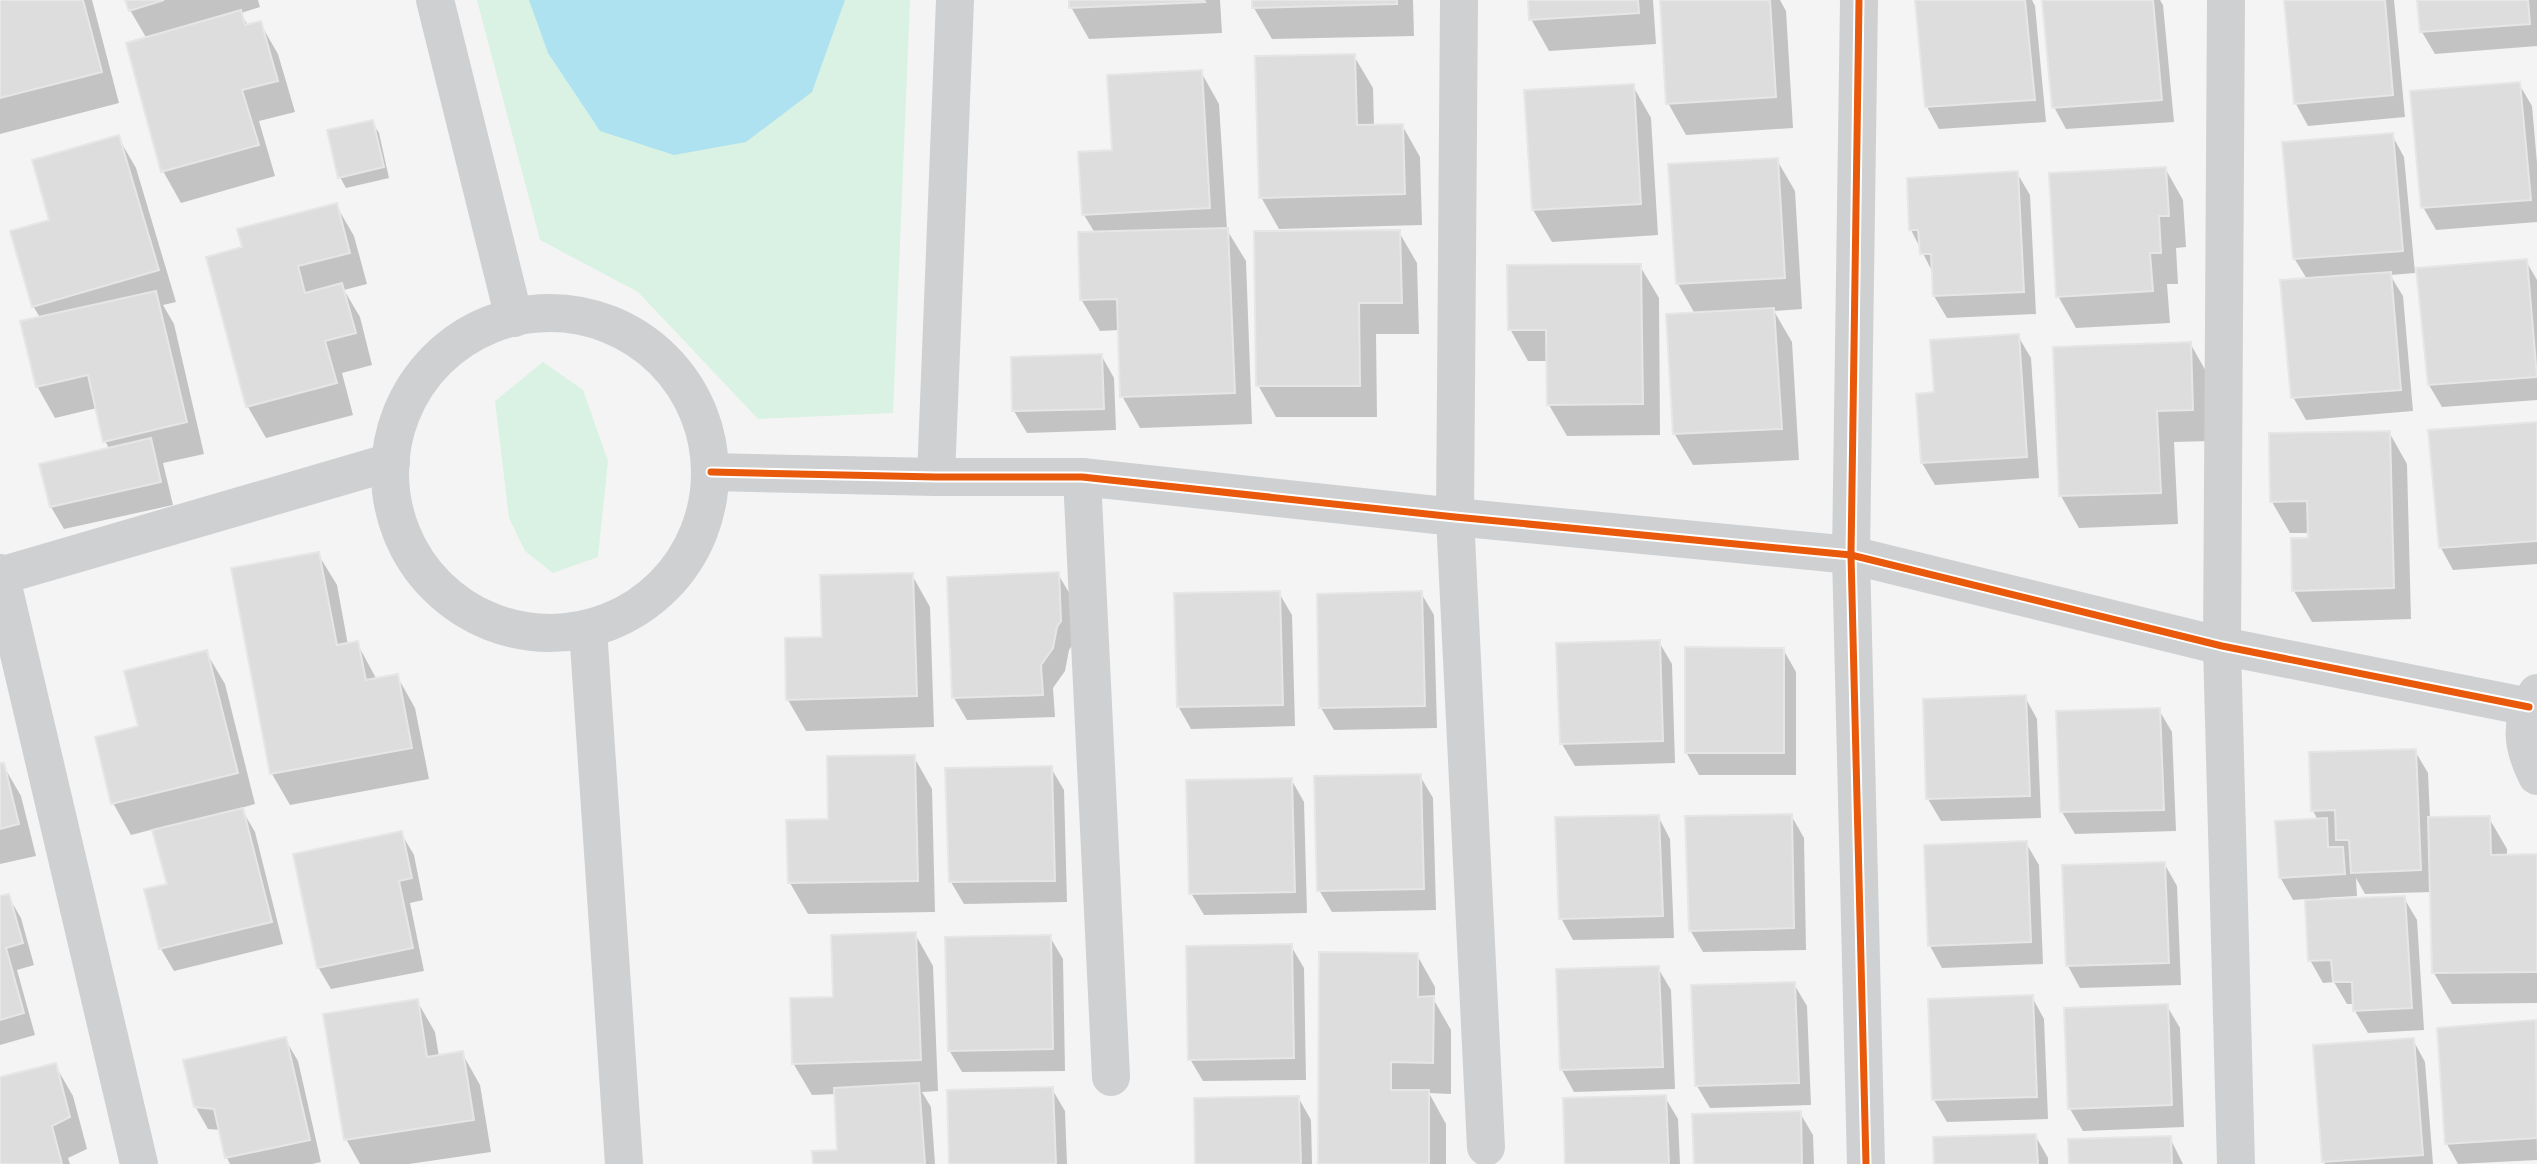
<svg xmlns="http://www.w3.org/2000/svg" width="2537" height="1164" viewBox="0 0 2537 1164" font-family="'Fira Sans Condensed',sans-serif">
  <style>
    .green { fill: #d9f2e3 }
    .water { fill: #aee2f0 }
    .shadow { fill: #0003 }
    .building { fill: #ddddde; stroke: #e5e6e7; stroke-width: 2 }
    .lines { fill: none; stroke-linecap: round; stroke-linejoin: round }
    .minor { stroke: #ced0d2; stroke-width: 38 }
    .cycleway-casing { stroke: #fff; stroke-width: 11 }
    .cycleway { stroke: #e8590c; stroke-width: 7 }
  </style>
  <rect width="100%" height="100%" fill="#f4f4f4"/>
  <g class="green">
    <polygon points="477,0 910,0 893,413 758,419 638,292 540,240"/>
    <polygon points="543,362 583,390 608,461 598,557 553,573 525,551 509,518 495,401"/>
  </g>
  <polygon class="water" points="529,0 845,0 812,92 746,142 674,155 600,131 548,53"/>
  <g class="shadow">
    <polygon points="0,0 92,0 119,103 0,134"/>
    <polygon points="127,0 258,0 260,7 241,13 248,26 260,23 278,54 295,112 259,121 275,176 181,203 163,171 147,39 130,10"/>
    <polygon points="1070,0 1220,0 1222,33 1089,39 1071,7"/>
    <polygon points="1253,0 1413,0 1414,36 1272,39 1254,8"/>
    <polygon points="1530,0 1653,0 1656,44 1549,51 1531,19"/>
    <polygon points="1661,0 1780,0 1786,11 1793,128 1686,135 1668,103"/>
    <polygon points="1916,0 2032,0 2035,6 2046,122 1939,129 1927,107"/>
    <polygon points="2044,0 2160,0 2163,5 2174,122 2066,129 2054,107"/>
    <polygon points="2286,0 2394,0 2405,117 2308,126 2296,104"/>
    <polygon points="2419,0 2537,0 2537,46 2435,54 2422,32"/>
    <polygon points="1354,56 1373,88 1374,126 1402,125 1420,157 1422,225 1279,229 1261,197"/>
    <polygon points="1201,72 1219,104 1227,230 1246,261 1252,424 1140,428 1122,396 1120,330 1100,331 1081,299 1095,233 1084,215 1113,152"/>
    <polygon points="2519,84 2532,106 2537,163 2537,222 2436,230 2423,207"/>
    <polygon points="1633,86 1651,118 1658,235 1552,242 1533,210 1526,92"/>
    <polygon points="372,122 379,133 389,178 346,188 340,177"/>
    <polygon points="2392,135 2404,157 2415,273 2390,275 2403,296 2413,411 2306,420 2293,397 2307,279 2294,258"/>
    <polygon points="118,137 136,168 176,302 163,305 174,324 204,454 163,463 173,505 64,529 51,507 110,450 105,441 97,408 55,418 37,386 41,319 33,306 52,222"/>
    <polygon points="1777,160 1795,191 1802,309 1774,311 1792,342 1799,460 1693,465 1674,433 1695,314 1678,284"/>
    <polygon points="2165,168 2183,200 2186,247 2176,248 2178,284 2167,284 2170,323 2076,328 2058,296"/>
    <polygon points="2017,173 2030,195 2036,314 1947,318 1934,296 1933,273 1911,230"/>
    <polygon points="336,205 354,236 367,284 344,290 360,317 372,365 342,373 353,415 266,438 248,407 245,249"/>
    <polygon points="1399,232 1417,263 1419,334 1376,334 1377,417 1276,417 1258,385"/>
    <polygon points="2526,261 2537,280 2537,400 2442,407 2429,385"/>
    <polygon points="1640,266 1659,298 1660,435 1567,436 1549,405 1548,361 1528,361 1510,329"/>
    <polygon points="2018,336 2031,358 2039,478 1935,485 1922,463 1936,394"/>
    <polygon points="2190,343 2208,375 2210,441 2174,442 2178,524 2079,528 2061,496 2054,348"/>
    <polygon points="1101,355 1114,378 1116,430 1027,433 1014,411"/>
    <polygon points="2537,424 2537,564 2453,570 2441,548"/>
    <polygon points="2389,432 2407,464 2411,619 2312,622 2294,591 2310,539 2310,533 2290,533 2272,502"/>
    <polygon points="318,554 337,585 348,645 357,643 377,680 397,676 415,708 429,779 290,805 272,774 233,570"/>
    <polygon points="1058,574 1071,596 1073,644 1069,650 1065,671 1053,688 1055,717 967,720 954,698 949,578"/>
    <polygon points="912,575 930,607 934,727 806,731 788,700"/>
    <polygon points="1279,593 1292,615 1295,726 1191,729 1178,706"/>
    <polygon points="1421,593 1434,615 1437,728 1334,730 1321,708"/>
    <polygon points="1659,642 1672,664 1675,763 1575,766 1562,744"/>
    <polygon points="1783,649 1796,672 1796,775 1699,775 1686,752"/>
    <polygon points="206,652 225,684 255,804 241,808 255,832 283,944 174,971 161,949 146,891 169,886 154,829 131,835 113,803 141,727"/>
    <polygon points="2025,697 2037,719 2041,818 1941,821 1928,799"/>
    <polygon points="2159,710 2172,732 2176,831 2075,834 2062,812"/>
    <polygon points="2415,751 2428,773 2430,818 2489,818 2507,849 2507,856 2537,856 2537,1003 2452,1004 2434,973 2432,892 2365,894 2356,878 2357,896 2320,898 2320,901 2404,898 2417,920 2424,1030 2368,1033 2355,1011 2355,1004 2347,1004 2334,982 2323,983 2310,960 2306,899 2293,900 2280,877 2318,820 2313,811"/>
    <polygon points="914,757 932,789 935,912 808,914 790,883"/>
    <polygon points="0,765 3,765 21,796 36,856 0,864"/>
    <polygon points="1051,768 1064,790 1067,902 964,904 951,882"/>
    <polygon points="1420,776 1433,798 1436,910 1332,912 1319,890"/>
    <polygon points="1291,779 1304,802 1307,913 1204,915 1191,893"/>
    <polygon points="1791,815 1804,838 1806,950 1703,952 1690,930"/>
    <polygon points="1658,816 1670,839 1674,938 1573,940 1561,918"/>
    <polygon points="401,833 414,855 423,900 410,903 424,971 331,989 318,967"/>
    <polygon points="2026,843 2039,865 2043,964 1942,968 1930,946"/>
    <polygon points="2164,863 2177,886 2181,985 2080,988 2068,966"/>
    <polygon points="8,896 21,918 34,965 17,970 35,1035 0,1045 0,898"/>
    <polygon points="915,934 933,966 938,1091 922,1092 931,1107 935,1164 814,1164 839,1152 836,1094 812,1095 793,1063 835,999"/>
    <polygon points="1050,937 1063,959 1065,1071 962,1072 949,1050"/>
    <polygon points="1291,946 1304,968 1306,1080 1203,1081 1190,1059"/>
    <polygon points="1417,955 1435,987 1435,1002 1451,1030 1451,1094 1429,1093 1446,1124 1446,1164 1320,1164"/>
    <polygon points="1658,968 1671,990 1675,1089 1574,1092 1562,1070"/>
    <polygon points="1794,984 1807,1006 1811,1105 1710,1108 1697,1086"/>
    <polygon points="2032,997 2044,1019 2048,1119 1947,1122 1934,1100"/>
    <polygon points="417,1001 435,1032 439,1057 462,1053 480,1085 491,1152 409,1164 360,1164 346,1139"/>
    <polygon points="2167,1006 2180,1028 2184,1127 2083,1131 2070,1109"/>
    <polygon points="2535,1022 2537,1160 2458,1164 2447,1144"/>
    <polygon points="285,1039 298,1061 321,1162 312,1164 230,1164 227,1158 221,1130 208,1129 195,1106"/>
    <polygon points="2413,1040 2425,1062 2433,1164 2325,1164 2324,1162"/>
    <polygon points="55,1065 73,1096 87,1149 68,1158 70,1164 0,1164 0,1079"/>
    <polygon points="1052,1089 1065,1111 1067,1164 951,1164"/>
    <polygon points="1298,1097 1311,1120 1312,1164 1197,1164"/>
    <polygon points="1665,1097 1678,1119 1680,1164 1567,1164"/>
    <polygon points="1800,1113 1813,1135 1814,1164 1695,1164"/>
    <polygon points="2035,1135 2048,1158 2048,1164 1936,1164"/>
    <polygon points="2170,1138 2183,1164 2070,1164"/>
  </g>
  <g class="building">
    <polygon points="0,0 83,0 102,72 0,98"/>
    <polygon points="125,0 164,0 129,11"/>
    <polygon points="1069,0 1204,0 1205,2 1069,8"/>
    <polygon points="1252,0 1397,0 1397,4 1252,8"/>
    <polygon points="1528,0 1638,0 1639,13 1529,20"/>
    <polygon points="1660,0 1770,0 1776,97 1666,104"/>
    <polygon points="1915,0 2025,0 2035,100 1925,107"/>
    <polygon points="2042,0 2153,0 2162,100 2052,108"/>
    <polygon points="2284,0 2385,0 2393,95 2294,104"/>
    <polygon points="2417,0 2528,0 2530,24 2420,32"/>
    <polygon points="241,10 245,25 261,21 278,81 242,90 259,145 161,172 126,43"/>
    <polygon points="1355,54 1357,125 1403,124 1405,194 1259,198 1255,56"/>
    <polygon points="1202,70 1210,208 1082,215 1078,152 1112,150 1107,75"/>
    <polygon points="2520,82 2531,200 2421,208 2410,91"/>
    <polygon points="1634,84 1641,204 1532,210 1524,90"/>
    <polygon points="373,120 384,167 338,178 327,130"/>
    <polygon points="2393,133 2403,251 2293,259 2282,142"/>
    <polygon points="119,135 159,270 32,307 10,231 49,220 32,160"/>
    <polygon points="1778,158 1785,278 1676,284 1668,164"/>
    <polygon points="2166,167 2169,216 2159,216 2161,253 2150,253 2153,291 2056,297 2049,173"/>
    <polygon points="2018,171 2024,292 1933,296 1931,254 1920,254 1918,230 1909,230 1907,178"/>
    <polygon points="337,203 350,253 298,266 305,293 342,283 356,333 325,341 337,383 246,407 206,257 242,247 237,229"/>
    <polygon points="1228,228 1235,393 1120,397 1117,299 1080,300 1078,232"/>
    <polygon points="1400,230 1402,303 1359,303 1360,386 1256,386 1254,231"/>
    <polygon points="2527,259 2537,377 2428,385 2416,268"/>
    <polygon points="1641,264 1643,404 1547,405 1546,330 1508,330 1507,265"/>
    <polygon points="2391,272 2401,390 2291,398 2280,280"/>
    <polygon points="156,291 187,422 103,442 88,375 36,387 20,321"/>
    <polygon points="1774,308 1782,429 1673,434 1666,314"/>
    <polygon points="2019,334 2027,457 1921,463 1916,394 1934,392 1930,340"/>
    <polygon points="2191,342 2193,410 2157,411 2161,493 2059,496 2053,347"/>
    <polygon points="1102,354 1104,409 1012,411 1011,357"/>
    <polygon points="2537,422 2537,541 2439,548 2428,430"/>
    <polygon points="2390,431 2394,588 2292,591 2291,538 2308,538 2307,501 2270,502 2269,433"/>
    <polygon points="151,438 161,482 50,507 39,464"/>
    <polygon points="319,552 337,645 358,641 366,680 398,674 412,748 270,774 231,568"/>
    <polygon points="1059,572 1061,621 1057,627 1053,648 1041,665 1043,695 952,698 947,577"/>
    <polygon points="913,573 917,696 786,700 785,638 822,637 820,575"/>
    <polygon points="1280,591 1283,705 1177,707 1174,593"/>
    <polygon points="1422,591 1425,706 1319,708 1317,594"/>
    <polygon points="1660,640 1663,741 1560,744 1556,643"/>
    <polygon points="1685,647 1784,648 1784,753 1685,753"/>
    <polygon points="207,650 238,773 111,804 95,737 138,726 124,671"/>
    <polygon points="2026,695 2030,796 1926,799 1923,699"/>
    <polygon points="2160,708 2164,810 2060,812 2056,711"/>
    <polygon points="2416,749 2421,870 2351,873 2349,840 2336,840 2335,810 2311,811 2309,752"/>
    <polygon points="915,755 918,881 788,883 786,820 828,819 827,756"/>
    <polygon points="0,763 4,763 19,824 0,829"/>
    <polygon points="1052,766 1055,881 949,882 945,768"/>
    <polygon points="1421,774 1424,889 1317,891 1314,776"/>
    <polygon points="1292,778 1295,892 1189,894 1186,780"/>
    <polygon points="243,808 272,922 159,949 144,889 167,884 152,830"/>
    <polygon points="1792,814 1794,928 1689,931 1685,816"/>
    <polygon points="1659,815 1663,916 1559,919 1555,817"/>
    <polygon points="2490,816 2491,855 2537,854 2537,972 2432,973 2428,817"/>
    <polygon points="2327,818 2328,847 2343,847 2345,874 2279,878 2275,821"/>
    <polygon points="402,831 412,878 399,881 413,948 317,968 293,854"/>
    <polygon points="2027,841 2031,942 1928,946 1924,845"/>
    <polygon points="2165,862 2169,963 2066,966 2062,865"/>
    <polygon points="9,894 23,943 6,948 24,1013 0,1020 0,896"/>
    <polygon points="2405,896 2412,1008 2353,1011 2352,982 2333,982 2331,960 2308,961 2305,900"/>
    <polygon points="916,932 921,1060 792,1064 790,998 833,997 831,935"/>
    <polygon points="1051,935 1053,1049 948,1051 945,937"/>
    <polygon points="1292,944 1294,1058 1188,1060 1186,946"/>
    <polygon points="1319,952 1418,953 1418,997 1434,996 1433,1063 1391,1062 1391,1090 1429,1090 1429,1164 1318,1164"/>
    <polygon points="1659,966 1663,1067 1560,1070 1556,969"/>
    <polygon points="1795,982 1799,1083 1695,1086 1691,985"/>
    <polygon points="2033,995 2037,1097 1932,1100 1928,999"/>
    <polygon points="418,999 427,1057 463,1051 474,1120 344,1140 323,1014"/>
    <polygon points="2168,1004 2172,1105 2068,1109 2064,1008"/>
    <polygon points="2536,1020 2537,1138 2445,1144 2437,1028"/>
    <polygon points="286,1037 310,1140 225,1158 214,1109 194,1107 183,1060"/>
    <polygon points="2414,1038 2423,1155 2322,1162 2313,1045"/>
    <polygon points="56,1063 70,1117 52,1126 62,1164 0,1164 0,1077"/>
    <polygon points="919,1083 925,1164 813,1164 812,1151 837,1150 834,1088"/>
    <polygon points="1053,1087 1056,1164 949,1164 947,1090"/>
    <polygon points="1666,1095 1669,1164 1565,1164 1563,1098"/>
    <polygon points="1299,1096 1301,1164 1195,1164 1194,1098"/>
    <polygon points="1801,1111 1802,1164 1694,1164 1692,1114"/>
    <polygon points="2036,1134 2038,1164 1934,1164 1933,1137"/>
    <polygon points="2171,1136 2172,1164 2069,1164 2068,1139"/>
  </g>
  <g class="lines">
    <g class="minor">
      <polyline points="435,0 514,318"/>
      <polyline points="1459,0 1455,517 1486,1147"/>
      <polyline points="1859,0 1851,555 1866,1164"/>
      <polyline points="2226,0 2222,646 2236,1164"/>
      <circle cx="550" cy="473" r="160"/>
      <polyline points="711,472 936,477 1082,477 1455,517 1851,555 2222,646 2529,707"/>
      <polyline points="936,477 955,0"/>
      <polyline points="1082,477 1111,1077"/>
      <polyline points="0,573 139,1164"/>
      <polyline points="0,576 391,462"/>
      <polyline points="588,629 624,1164"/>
      <path d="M 2537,693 C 2519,723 2522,746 2537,776"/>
    </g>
    <defs>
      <g id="cycleway">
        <polyline points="1859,0 1851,555 1866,1164"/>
        <polyline points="711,472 936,477 1082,477 1455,517 1851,555 2222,646 2529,707"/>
      </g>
    </defs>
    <use href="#cycleway" class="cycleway-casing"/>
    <use href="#cycleway" class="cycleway"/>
  </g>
</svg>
